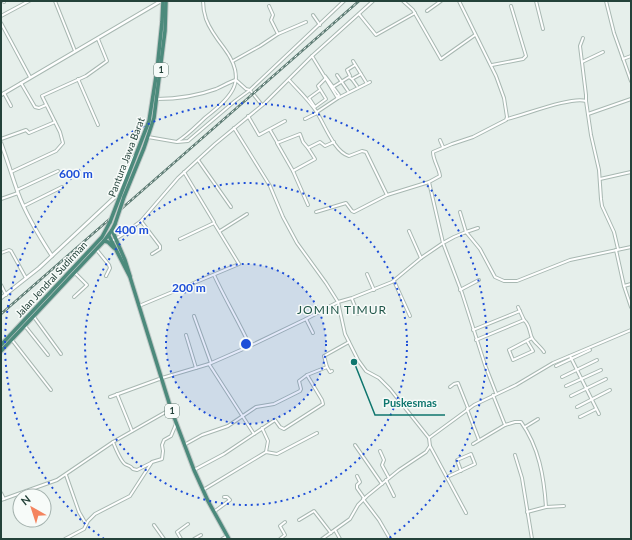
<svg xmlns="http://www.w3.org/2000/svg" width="632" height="540" viewBox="0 0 632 540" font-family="Lato,sans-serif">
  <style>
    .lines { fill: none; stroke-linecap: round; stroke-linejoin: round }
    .minor-casing { stroke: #a8b8b2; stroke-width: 4 }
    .tertiary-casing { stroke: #a8b8b2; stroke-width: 4.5 }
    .trunk-casing { stroke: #c2cac8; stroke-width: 5.5 }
    .minor { stroke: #fff; stroke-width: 2 }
    .tertiary { stroke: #fff; stroke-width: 2.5 }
    .trunk { stroke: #4c8a7c; stroke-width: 3.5 }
    .rail-casing { stroke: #5f7d75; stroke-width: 2.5 }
    .rail { stroke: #f7fbf9; stroke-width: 1; stroke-dasharray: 3; stroke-linecap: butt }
    .trunk-bridge-casing { stroke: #c2cac8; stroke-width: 5.5; stroke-linecap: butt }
    .trunk-bridge { stroke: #4c8a7c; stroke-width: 3.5 }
    .ring { fill: none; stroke: #1d4ed8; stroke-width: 2; stroke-dasharray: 2 4 }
    .labels { text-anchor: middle; stroke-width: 3; stroke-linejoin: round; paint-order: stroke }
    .shield { fill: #f7fbf9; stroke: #637a73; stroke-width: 1 }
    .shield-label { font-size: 9px; font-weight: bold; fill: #24423a }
    .street-label { font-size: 10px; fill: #24423a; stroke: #f7fbf9 }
    .quarter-label { font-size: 12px; letter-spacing: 1px; fill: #1f5548; stroke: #f7fbf9 }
    .centre { fill: #1d4ed8; stroke: #f7fbf9; stroke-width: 2 }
    .ring-label { font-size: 12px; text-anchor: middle; font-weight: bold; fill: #1d4ed8; stroke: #f7fbf9; stroke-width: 3; stroke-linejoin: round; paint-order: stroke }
    .leader { fill: none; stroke: #0f766e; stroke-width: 1.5 }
    .callout-dot { fill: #0f766e; stroke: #f7fbf9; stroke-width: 1.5 }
    .callout-label { font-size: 11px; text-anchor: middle; font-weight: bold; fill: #0f766e; stroke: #f7fbf9; stroke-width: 3; stroke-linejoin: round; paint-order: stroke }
  </style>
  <rect width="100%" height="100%" fill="#e6efeb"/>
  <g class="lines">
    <defs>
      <g id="minor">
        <polyline points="4,1 4,2"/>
        <polyline points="55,1 75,51"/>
        <polyline points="403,1 413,10 441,59 475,35"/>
        <polyline points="536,1 543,29"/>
        <polyline points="606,1 614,33 631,81"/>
        <polyline points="269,6 273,15 271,20 278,34"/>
        <polyline points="427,11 441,1"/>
        <polyline points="359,14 376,35 415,13"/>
        <polyline points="313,15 320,25"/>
        <polyline points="1,16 29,1"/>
        <polyline points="1,23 30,77"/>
        <polyline points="583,38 580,46 586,95 586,101"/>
        <polyline points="312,56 337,97 339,95 325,76"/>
        <polyline points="623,59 631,56"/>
        <polyline points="233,61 260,46 278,34 306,22"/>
        <polyline points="353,61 366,82"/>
        <polyline points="582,62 603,52"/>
        <polyline points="492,65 523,59 526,56 511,6"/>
        <polyline points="337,75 348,91"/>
        <polyline points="350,76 347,70 355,65"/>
        <polyline points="78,79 98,125"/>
        <polyline points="352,79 357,86"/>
        <path d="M 289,80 C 298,90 308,99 316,111 C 324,123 334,152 349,156 L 362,151 L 366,152 L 387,195"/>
        <polyline points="21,83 35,107 39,108 46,105"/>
        <polyline points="333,87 349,77 352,79 361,74"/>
        <polyline points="320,90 309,98 315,107 326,99 318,86 326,78"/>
        <polyline points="4,93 11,106"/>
        <path d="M 157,99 C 178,99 197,96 216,89 C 223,86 229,82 236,80 L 246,89 L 250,90 L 262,105"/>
        <polyline points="317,112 338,98 370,82"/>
        <polyline points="588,114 631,99"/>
        <polyline points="248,116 259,135 285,121"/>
        <polyline points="305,119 317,113"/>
        <path d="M 507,119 C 524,115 572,96 586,101 L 591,135 L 599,170 L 601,199 L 602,206 L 614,232 L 618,249"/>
        <polyline points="234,128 270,186 283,217 297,243 326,283 338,302 345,334 358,360 366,371 379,378 390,389 429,438"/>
        <polyline points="270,130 277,142"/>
        <polyline points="148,137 177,142 188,141 235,101 250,90 344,1"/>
        <polyline points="1,139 26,130 29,133 55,122"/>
        <polyline points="440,140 443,147"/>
        <path d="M 178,141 C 188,135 197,125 206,117 C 233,96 248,80 224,48 C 217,39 210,30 206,19 C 204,13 203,7 203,1"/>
        <polyline points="198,160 231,207"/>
        <polyline points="293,171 315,159 308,148"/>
        <polyline points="11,172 56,151 63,143 60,132 42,96 86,76 107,61 98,39"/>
        <polyline points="184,172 214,222"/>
        <polyline points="600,179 631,172"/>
        <polyline points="17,190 58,171"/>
        <polyline points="1,199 18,193"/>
        <polyline points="308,205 293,171 277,143 300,134 303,142 308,148 320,142 325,146 334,142"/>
        <polyline points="24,206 62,187"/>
        <polyline points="316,212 346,203 352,211 354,212 387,195 429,182"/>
        <polyline points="460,212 466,232 478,228"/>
        <polyline points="141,221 160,246 160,249 152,254"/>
        <polyline points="220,231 247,214"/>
        <polyline points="409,231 421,258"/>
        <polyline points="112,241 122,235 141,221 178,178 215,144 265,103 312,56 373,1"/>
        <polyline points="96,249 109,265 110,268 106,276"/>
        <polyline points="616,250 624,286 631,307"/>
        <polyline points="1,253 9,250 11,251 26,278"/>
        <polyline points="367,274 374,290"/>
        <path d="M 214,275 C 225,299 239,322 250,346"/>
        <polyline points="394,281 410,316"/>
        <polyline points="1,285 6,295"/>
        <polyline points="624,286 631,284"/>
        <polyline points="460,290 479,280"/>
        <polyline points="74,297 87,285 74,272"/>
        <polyline points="352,299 358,314"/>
        <polyline points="139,306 239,264 214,223 180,239"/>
        <polyline points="518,307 524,320"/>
        <polyline points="194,316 211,363"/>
        <polyline points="34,317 61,354"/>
        <polyline points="306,319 313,333"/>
        <polyline points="25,326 48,355"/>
        <polyline points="473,330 520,311"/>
        <polyline points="186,335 196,368"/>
        <polyline points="12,340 51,390"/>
        <path d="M 476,340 L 524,320 C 530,325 529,331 532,338 C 534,342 541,347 544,352"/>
        <polyline points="527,341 533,351 513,360 509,350 532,338"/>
        <polyline points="570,356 599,414"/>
        <polyline points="209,364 254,434"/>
        <polyline points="556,366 590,350"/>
        <polyline points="327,367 330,372 332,371"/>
        <polyline points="562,377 597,360"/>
        <polyline points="566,386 601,370"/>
        <polyline points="450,387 454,384 458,383 468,408"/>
        <polyline points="496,393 485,365 462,293 443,243 454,237 466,232 480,249 495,277 504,281 517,281 570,260 631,247"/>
        <polyline points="117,394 132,431"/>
        <path d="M 493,395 L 505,425 L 515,422 L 521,422 C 539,447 544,477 546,507"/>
        <polyline points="571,396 606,379"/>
        <path d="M 110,397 L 162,378 L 209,364 L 250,346 L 306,319 L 338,302 L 352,298 L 392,282 L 421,258 L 443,243 L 429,182 L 440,176 C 439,168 433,160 433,152 L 452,144 L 473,137 L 506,120 L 507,117 L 504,98 L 496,76 L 459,1"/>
        <polyline points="577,407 610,390"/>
        <polyline points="467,409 479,440"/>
        <polyline points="580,417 596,409"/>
        <polyline points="525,427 538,419"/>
        <polyline points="262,428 268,441 266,452"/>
        <path d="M 113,442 C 115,447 121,461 125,464 C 128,466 130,465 133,469 L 137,470 L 151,463"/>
        <polyline points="473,444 505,425"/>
        <polyline points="184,445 202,435 228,426 256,407 274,404 300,391 301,389 299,381 307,375 327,367 324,356 349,342"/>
        <polyline points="355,445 382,484"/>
        <polyline points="430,446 466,513"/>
        <polyline points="380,451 384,460 382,465 389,478"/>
        <polyline points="515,455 522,478 532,539"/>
        <polyline points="194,470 224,454 275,420 280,427 284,429 323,404 322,400 307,375"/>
        <polyline points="66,475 79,512 86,524"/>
        <polyline points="357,476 360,482 357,485 357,488 364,498"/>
        <polyline points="447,477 475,464 471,454 457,460 461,471"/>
        <polyline points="386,480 394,496"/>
        <polyline points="203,490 266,452 277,454 317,433"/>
        <polyline points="1,493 4,499"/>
        <polyline points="18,494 20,500"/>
        <polyline points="363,499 379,520 390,539"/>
        <polyline points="1,500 57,480 113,442 171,409"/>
        <polyline points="215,511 230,500 227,497 224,497"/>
        <polyline points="527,512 546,507 564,506"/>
        <polyline points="299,520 314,511 331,533"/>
        <polyline points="154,525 164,539"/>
        <polyline points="335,530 340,539"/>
        <polyline points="65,539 84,529 88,521 95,514 130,496 152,462 162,459 163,451 162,445 164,440 171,436 176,424"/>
        <polyline points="181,539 177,532 188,524"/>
        <polyline points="194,539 201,535"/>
        <polyline points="222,539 227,536"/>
        <polyline points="280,539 285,535 280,526 285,522"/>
        <polyline points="322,539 350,519 358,505 367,496 399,470 426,452 430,446 429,438 474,405 516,385 553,363 631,330"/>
      </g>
      <g id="tertiary">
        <polyline points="1,95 161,1"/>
        <path d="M 1,143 C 7,159 12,176 18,193 C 26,215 39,236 52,256"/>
        <polyline points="1,298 39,268 115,197 134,156"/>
      </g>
      <g id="trunk">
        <polyline points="120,196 149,121 157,70 162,22 163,1"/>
        <polyline points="124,197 144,148 154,118 165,31 166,1"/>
        <polyline points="112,230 125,260 130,276"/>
        <polyline points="109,236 130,277 171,409 194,470 208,501 229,539"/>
        <polyline points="104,241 108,242 114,248"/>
        <polyline points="1,345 102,237 110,222"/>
        <polyline points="1,351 104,241 112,230 115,224"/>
      </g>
    </defs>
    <use href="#minor" class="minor-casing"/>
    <use href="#tertiary" class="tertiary-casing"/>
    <use href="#trunk" class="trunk-casing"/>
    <use href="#minor" class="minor"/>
    <use href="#tertiary" class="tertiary"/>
    <use href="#trunk" class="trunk"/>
    <defs>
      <polyline id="rail" points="1,314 359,1"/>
    </defs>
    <use href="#rail" class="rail-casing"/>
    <use href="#rail" class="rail"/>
    <defs>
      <g id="trunk-bridge">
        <polyline points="110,222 120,196"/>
        <polyline points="115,224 124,197"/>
      </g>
    </defs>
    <use href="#trunk-bridge" class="trunk-bridge-casing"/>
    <use href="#trunk-bridge" class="trunk-bridge"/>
  </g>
  <circle cx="246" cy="344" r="80" fill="#1d4ed8" fill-opacity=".12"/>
  <g class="ring">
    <circle cx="246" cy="344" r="80"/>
    <circle cx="246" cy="344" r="161"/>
    <path d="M104 539A241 241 0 1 1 388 539"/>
  </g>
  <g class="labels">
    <g class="shield">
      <rect x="154" y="63" width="14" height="14" rx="3"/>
      <rect x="165" y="404" width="14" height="14" rx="3"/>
    </g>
    <g class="shield-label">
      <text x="161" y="73">1</text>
      <text x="172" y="414">1</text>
    </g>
    <g class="street-label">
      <text transform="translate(126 157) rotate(-69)" y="4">Pantura Jawa Barat</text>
      <text transform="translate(51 279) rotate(-47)" y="4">Jalan Jendral Sudirman</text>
    </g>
    <g class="quarter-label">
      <text x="342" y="314">JOMIN TIMUR</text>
    </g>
  </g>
  <circle cx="246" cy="344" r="6" class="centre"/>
  <g class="ring-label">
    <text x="76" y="178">600 m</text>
    <text x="132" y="234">400 m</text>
    <text x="189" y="292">200 m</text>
  </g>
  <path class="leader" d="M354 362L375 415H445"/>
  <circle class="callout-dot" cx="354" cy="362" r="4"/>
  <g class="callout-label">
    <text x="410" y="407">Puskesmas</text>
  </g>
  <rect width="632" height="540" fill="none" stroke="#24423a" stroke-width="4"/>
  <g transform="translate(32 508) rotate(321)"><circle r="19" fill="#f7fbf9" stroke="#a3b1ad"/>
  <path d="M0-3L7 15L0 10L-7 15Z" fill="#f4845f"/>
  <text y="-6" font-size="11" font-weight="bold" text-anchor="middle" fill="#24423a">N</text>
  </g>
</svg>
